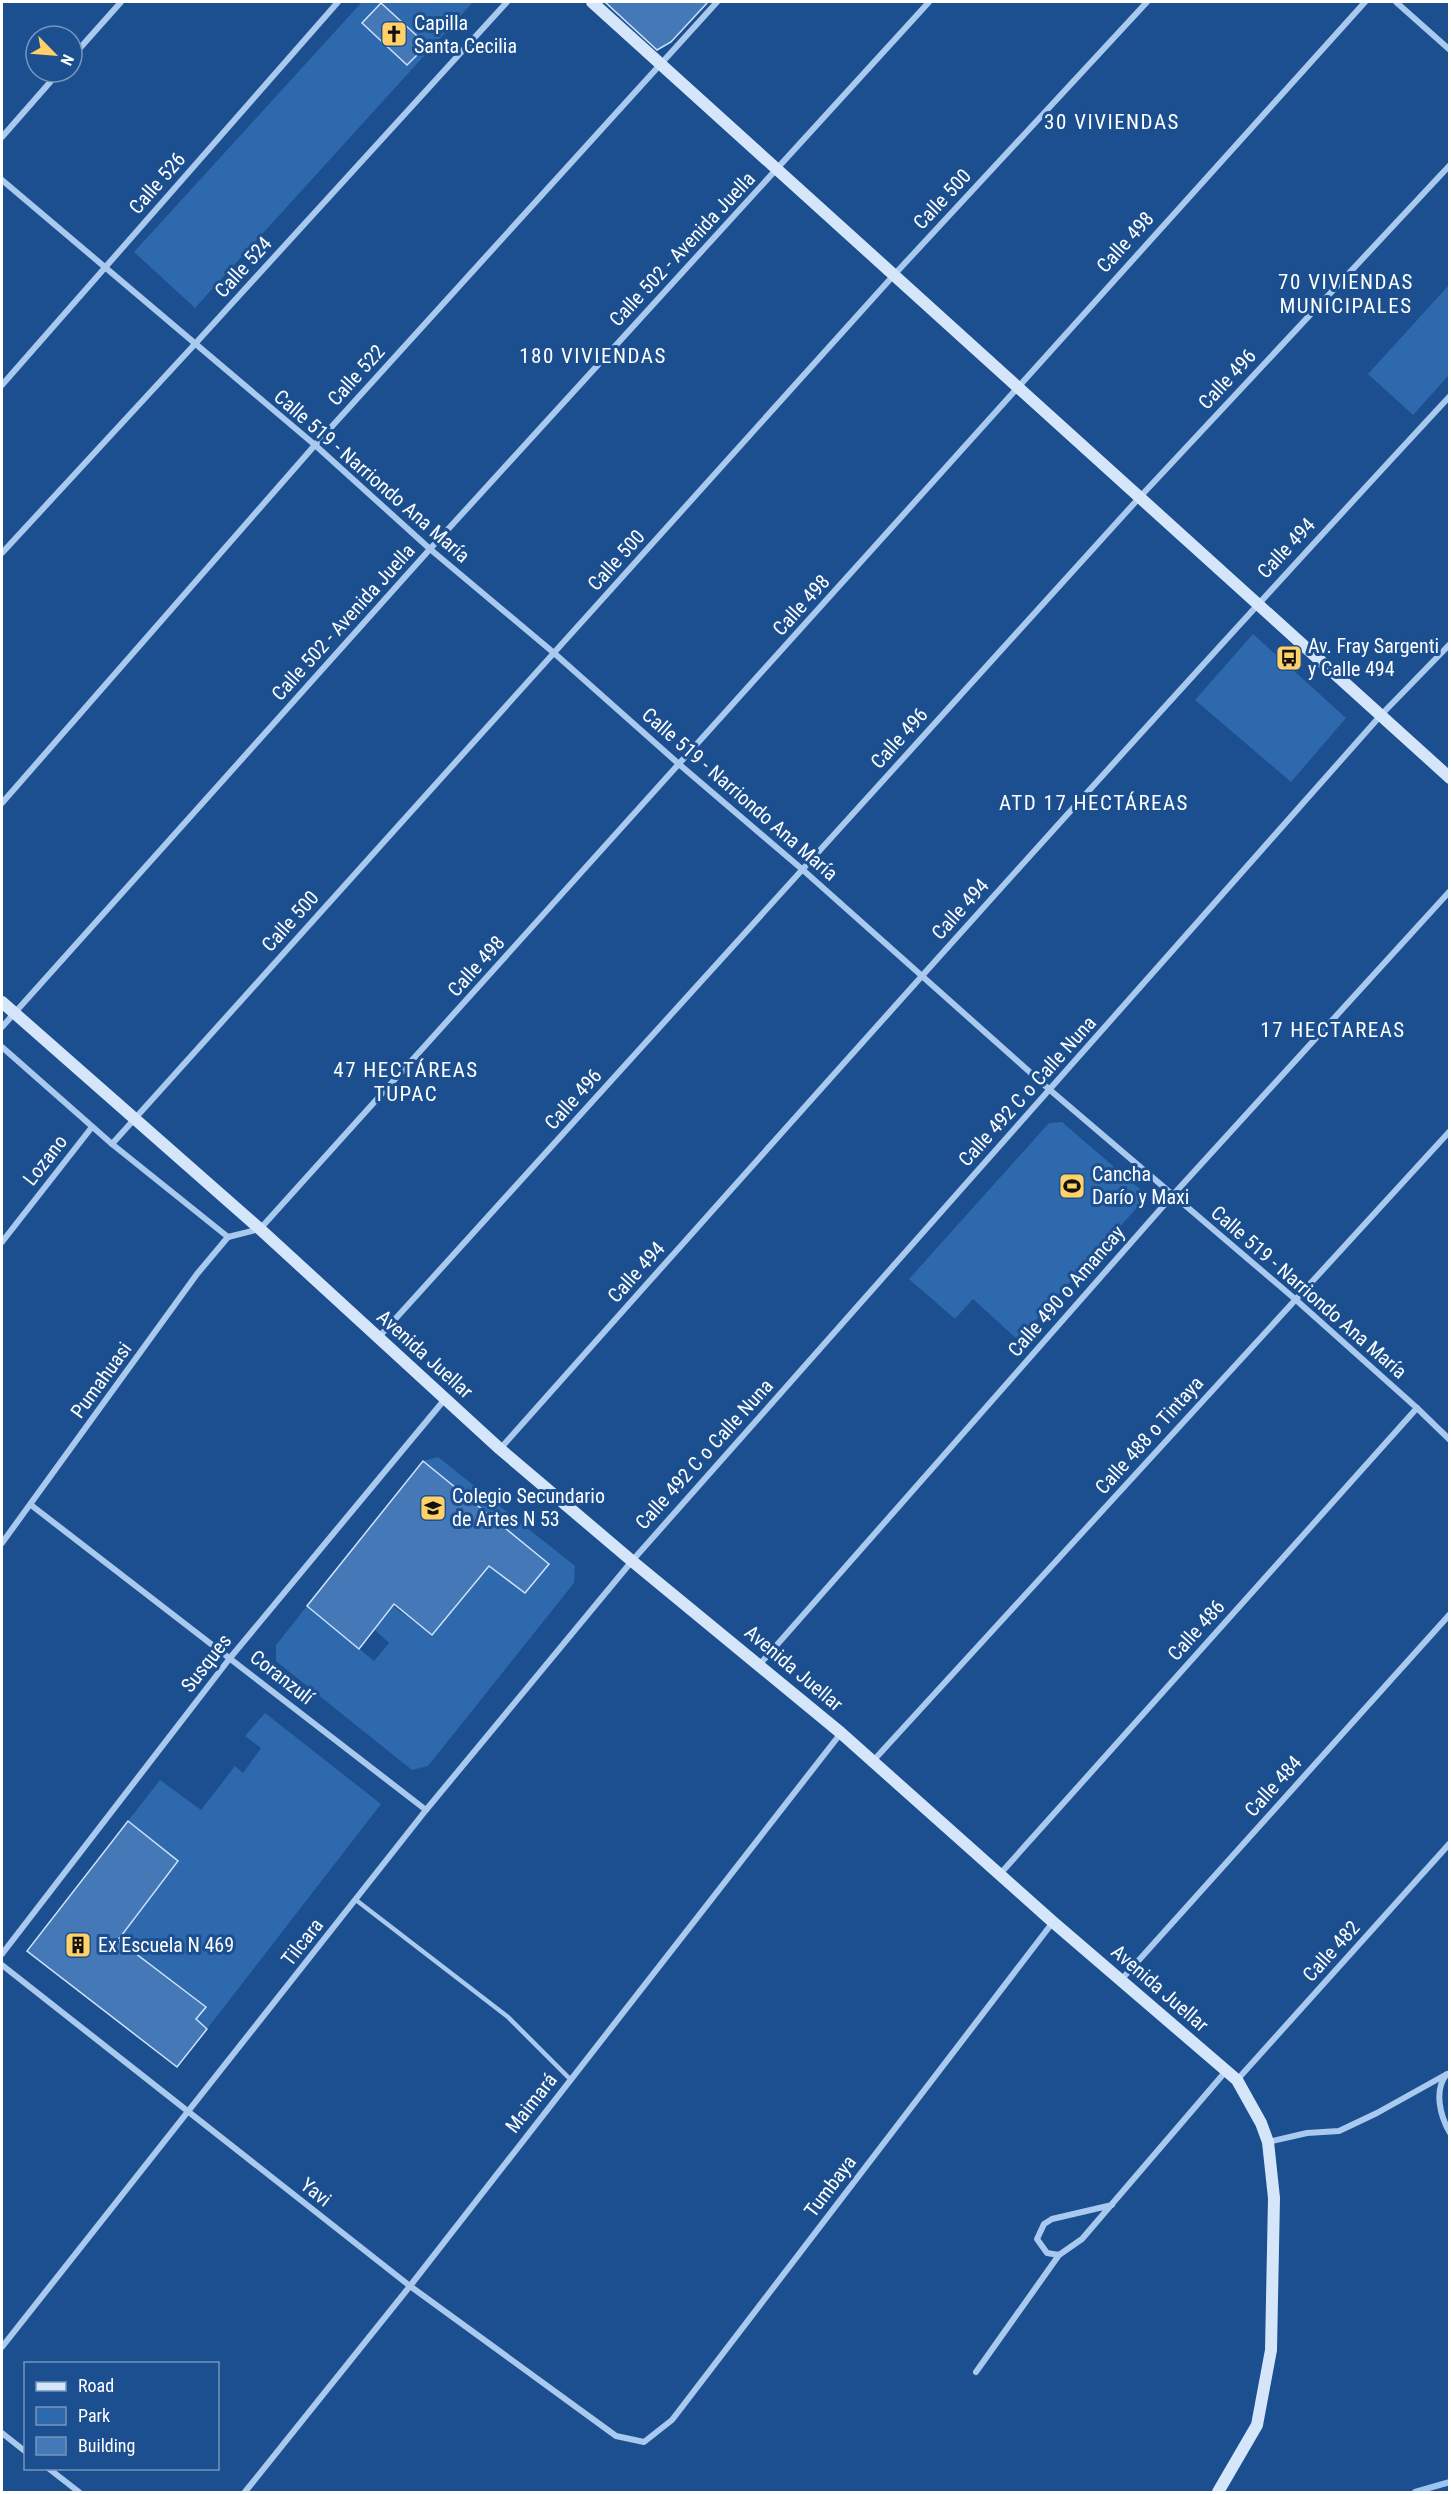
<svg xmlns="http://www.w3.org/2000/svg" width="1451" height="2494" viewBox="0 0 1451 2494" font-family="'Roboto Condensed',sans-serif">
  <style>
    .green { fill: #2e69ad }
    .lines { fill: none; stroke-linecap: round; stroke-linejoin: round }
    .stream { stroke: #9cc4f0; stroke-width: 6 }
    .building { fill: #4478b7; stroke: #cfe3fa; stroke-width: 1.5 }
    .lane { stroke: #a9c9ee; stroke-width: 4.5 }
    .street { stroke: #a9c9ee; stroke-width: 6 }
    .secondary { stroke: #d6e6fa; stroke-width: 12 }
    .labels { text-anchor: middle; stroke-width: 6; stroke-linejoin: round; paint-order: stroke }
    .poi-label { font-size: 20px; fill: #fff; stroke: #1b4f8f; text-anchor: start }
    .street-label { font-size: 20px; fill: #fff; stroke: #1b4f8f }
    .neighbourhood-label { font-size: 21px; letter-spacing: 1.5px; fill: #fff; stroke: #1b4f8f }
  </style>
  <rect width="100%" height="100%" fill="#1b4f8f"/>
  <g class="green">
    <polygon points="362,2 473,2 195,308 134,252"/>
    <polygon points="1449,285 1449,375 1413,415 1368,374"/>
    <polygon points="1253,634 1346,718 1291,782 1195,700"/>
    <polygon points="1062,1122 1141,1190 1142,1202 1018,1340 973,1299 955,1319 909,1279 1049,1123"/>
    <polygon points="438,1457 575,1566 574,1583 428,1766 412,1770 276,1661 276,1645 307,1606 374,1661 389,1643 375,1630 393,1606 432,1635 489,1566 525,1593 548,1564 423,1461"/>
    <polygon points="265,1713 381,1804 207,2029 196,2019 206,2007 118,1940 178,1861 128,1821 160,1780 201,1810 235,1766 243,1773 261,1748 245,1736"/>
  </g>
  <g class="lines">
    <polyline class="stream" points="1415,2492 1450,2482"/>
  </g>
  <g class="building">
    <polygon points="605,2 708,2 671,42 657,50"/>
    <polygon points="381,3 427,45 407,65 362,23"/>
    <polygon points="423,1461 549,1564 525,1593 489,1566 432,1635 394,1604 359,1649 307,1606"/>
    <polygon points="128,1821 178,1861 118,1940 206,2007 196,2019 207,2029 177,2067 27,1951"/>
  </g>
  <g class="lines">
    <polyline class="lane" points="356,1900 508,2017 571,2080"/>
    <g class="street">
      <polyline points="1396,2 1450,50"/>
      <polyline points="72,57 121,2"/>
      <polyline points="2,137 59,72"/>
      <polyline points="2,180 315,445 430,549 554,653 680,765 803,870 1050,1090 1295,1299 1417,1408 1450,1440"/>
      <polyline points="2,385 338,2"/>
      <polyline points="2,553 194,345 507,2"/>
      <polyline points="2,803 315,445 717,2"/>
      <polyline points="2,1027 430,549 929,2"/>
      <polyline points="2,1047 112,1144 228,1237"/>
      <polyline points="112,1144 893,276 1147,2"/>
      <path d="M 228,1237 L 260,1229 C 630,821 996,410 1365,2"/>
      <polyline points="2,1242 92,1127"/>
      <polyline points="378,1338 1139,498 1450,165"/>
      <path d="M 500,1449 C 814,1096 1128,743 1450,396"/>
      <polyline points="31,1505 426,1810"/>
      <polyline points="2,1543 197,1274 228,1237"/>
      <polyline points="760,1664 1172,1196 1450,891"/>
      <polyline points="873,1761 1450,1131"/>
      <polyline points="1000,1874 1417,1408"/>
      <polyline points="2,1954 230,1658 445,1399"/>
      <polyline points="2,1965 410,2286 616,2436 644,2442 672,2420 1053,1922"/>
      <polyline points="1121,1980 1450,1614"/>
      <path d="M 1446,2075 C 1434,2091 1440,2116 1450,2133"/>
      <polyline points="1237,2080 1450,1843"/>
      <polyline points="1268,2142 1307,2133 1339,2131 1377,2113 1447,2074"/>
      <polyline points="1112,2205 1052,2219 1044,2224 1037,2239 1047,2253 1059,2255 1082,2239 1226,2071"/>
      <polyline points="2,2347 426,1810 632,1561 1381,715 1450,644"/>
      <polyline points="976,2372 1059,2255"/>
      <polyline points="2,2433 26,2452"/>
      <polyline points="48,2468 79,2492"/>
      <polyline points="245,2492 410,2286 841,1733"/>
    </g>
    <g class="secondary">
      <polyline points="592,2 1450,778"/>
      <polyline points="2,1002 260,1229 500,1449 632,1561 841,1733 1053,1922 1237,2080 1261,2123 1268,2142 1274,2198 1271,2350 1257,2425 1218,2492"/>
    </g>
  </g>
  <defs>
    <symbol id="church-square" viewBox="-11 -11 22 22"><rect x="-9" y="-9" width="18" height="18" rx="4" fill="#ffd166" stroke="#1b4f8f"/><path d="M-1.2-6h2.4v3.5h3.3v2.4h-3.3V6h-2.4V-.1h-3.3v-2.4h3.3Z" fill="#111"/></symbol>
    <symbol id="bus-square" viewBox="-11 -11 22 22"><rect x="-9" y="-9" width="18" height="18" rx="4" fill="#ffd166" stroke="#1b4f8f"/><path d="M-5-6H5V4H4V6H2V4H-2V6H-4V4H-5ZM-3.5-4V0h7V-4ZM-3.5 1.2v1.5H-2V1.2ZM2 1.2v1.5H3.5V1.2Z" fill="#111"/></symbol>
    <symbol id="stadium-square" viewBox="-11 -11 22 22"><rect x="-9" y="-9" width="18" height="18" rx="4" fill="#ffd166" stroke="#1b4f8f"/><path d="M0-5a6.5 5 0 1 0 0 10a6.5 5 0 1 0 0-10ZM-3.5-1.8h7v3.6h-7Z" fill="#111"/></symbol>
    <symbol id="school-square" viewBox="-11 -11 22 22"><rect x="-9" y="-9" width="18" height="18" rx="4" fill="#ffd166" stroke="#1b4f8f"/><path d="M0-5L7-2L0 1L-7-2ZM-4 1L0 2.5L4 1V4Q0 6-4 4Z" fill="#111"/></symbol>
    <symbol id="building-square" viewBox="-11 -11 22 22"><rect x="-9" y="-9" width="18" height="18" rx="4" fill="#ffd166" stroke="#1b4f8f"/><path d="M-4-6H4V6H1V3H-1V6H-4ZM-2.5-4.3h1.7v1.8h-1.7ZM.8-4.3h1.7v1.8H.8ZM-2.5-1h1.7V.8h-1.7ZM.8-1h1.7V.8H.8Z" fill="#111"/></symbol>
  </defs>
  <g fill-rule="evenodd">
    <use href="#church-square" x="379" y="19" width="30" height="30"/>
    <use href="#bus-square" x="1274" y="643" width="30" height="30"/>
    <use href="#stadium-square" x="1057" y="1171" width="30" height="30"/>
    <use href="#school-square" x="418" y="1493" width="30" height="30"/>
    <use href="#building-square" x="63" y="1930" width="30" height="30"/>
  </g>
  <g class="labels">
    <g class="poi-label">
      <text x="414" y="30">Capilla<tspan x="414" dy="23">Santa Cecilia</tspan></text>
      <text x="1308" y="653">Av. Fray Sargenti<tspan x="1308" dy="23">y Calle 494</tspan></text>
      <text x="1092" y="1181">Cancha<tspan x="1092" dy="23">Darío y Maxi</tspan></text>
      <text x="452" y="1503">Colegio Secundario<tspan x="452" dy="23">de Artes N 53</tspan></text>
      <text x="98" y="1952">Ex Escuela N 469</text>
    </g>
    <g class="street-label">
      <text transform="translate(157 183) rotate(-49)" y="7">Calle 526</text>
      <text transform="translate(942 199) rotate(-47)" y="7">Calle 500</text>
      <text transform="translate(1125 242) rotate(-48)" y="7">Calle 498</text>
      <text transform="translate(682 249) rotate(-47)" y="7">Calle 502 - Avenida Juella</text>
      <text transform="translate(243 267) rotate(-48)" y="7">Calle 524</text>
      <text transform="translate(356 375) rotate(-48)" y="7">Calle 522</text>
      <text transform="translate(1227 379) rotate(-47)" y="7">Calle 496</text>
      <text transform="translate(372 476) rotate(41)" y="7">Calle 519 - Narriondo Ana María</text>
      <text transform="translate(1286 548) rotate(-47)" y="7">Calle 494</text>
      <text transform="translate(616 560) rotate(-48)" y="7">Calle 500</text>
      <text transform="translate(801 605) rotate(-48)" y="7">Calle 498</text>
      <text transform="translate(343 622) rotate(-48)" y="7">Calle 502 - Avenida Juella</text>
      <text transform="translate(899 738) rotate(-48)" y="7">Calle 496</text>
      <text transform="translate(740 794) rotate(41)" y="7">Calle 519 - Narriondo Ana María</text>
      <text transform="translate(960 909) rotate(-48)" y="7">Calle 494</text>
      <text transform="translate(290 921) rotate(-48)" y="7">Calle 500</text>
      <text transform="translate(476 966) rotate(-48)" y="7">Calle 498</text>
      <text transform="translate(1027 1091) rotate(-48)" y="7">Calle 492 C o Calle Nuna</text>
      <text transform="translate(573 1099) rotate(-48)" y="7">Calle 496</text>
      <text transform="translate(45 1160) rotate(-52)" y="7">Lozano</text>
      <text transform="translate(636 1272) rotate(-48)" y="7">Calle 494</text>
      <text transform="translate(1066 1291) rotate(-49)" y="7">Calle 490 o Amancay</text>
      <text transform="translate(1309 1292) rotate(41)" y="7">Calle 519 - Narriondo Ana María</text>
      <text transform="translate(425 1354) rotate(42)" y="7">Avenida Juellar</text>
      <text transform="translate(101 1380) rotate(-54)" y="7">Pumahuasi</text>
      <text transform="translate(1149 1435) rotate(-48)" y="7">Calle 488 o Tintaya</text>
      <text transform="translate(704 1454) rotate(-48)" y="7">Calle 492 C o Calle Nuna</text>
      <text transform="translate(1196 1630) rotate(-48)" y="7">Calle 486</text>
      <text transform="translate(206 1663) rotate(-52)" y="7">Susques</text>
      <text transform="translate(794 1668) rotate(40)" y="7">Avenida Juellar</text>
      <text transform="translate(282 1677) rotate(38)" y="7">Coranzulí</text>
      <text transform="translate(1273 1786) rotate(-48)" y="7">Calle 484</text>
      <text transform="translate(302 1942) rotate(-52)" y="7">Tilcara</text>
      <text transform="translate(1331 1951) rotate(-48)" y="7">Calle 482</text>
      <text transform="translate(1160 1988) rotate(41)" y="7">Avenida Juellar</text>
      <text transform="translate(531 2103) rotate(-52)" y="7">Maimará</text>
      <text transform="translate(830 2186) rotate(-53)" y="7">Tumbaya</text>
      <text transform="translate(316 2192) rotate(38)" y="7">Yavi</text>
    </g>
    <g class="neighbourhood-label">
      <text x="1112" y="129">30 VIVIENDAS</text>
      <text x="1346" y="289">70 VIVIENDAS<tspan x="1346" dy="24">MUNICIPALES</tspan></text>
      <text x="593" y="363">180 VIVIENDAS</text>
      <text x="1094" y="810">ATD 17 HECTÁREAS</text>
      <text x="1333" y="1037">17 HECTAREAS</text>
      <text x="406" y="1077">47 HECTÁREAS<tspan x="406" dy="24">TUPAC</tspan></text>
    </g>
  </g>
  <rect width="1451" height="2494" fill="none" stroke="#ffffff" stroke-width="6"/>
  <rect x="24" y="2362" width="195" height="108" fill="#1b4f8f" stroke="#7695bc" stroke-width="1.5"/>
  <rect x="36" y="2382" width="30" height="9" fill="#d6e6fa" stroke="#7695bc" stroke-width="1.5"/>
  <text x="78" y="2392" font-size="18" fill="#ffffff">Road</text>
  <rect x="36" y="2407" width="30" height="18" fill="#2e69ad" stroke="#7695bc" stroke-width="1.5"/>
  <text x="78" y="2422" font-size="18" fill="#ffffff">Park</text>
  <rect x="36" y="2437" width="30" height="18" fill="#4478b7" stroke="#7695bc" stroke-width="1.5"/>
  <text x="78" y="2452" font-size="18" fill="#ffffff">Building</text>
  <g transform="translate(54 54) rotate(115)"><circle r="28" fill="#1b4f8f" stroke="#7695bc" stroke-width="1.5"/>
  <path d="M0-4.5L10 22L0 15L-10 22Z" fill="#ffd166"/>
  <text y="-9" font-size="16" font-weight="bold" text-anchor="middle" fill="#ffffff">N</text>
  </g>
</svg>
